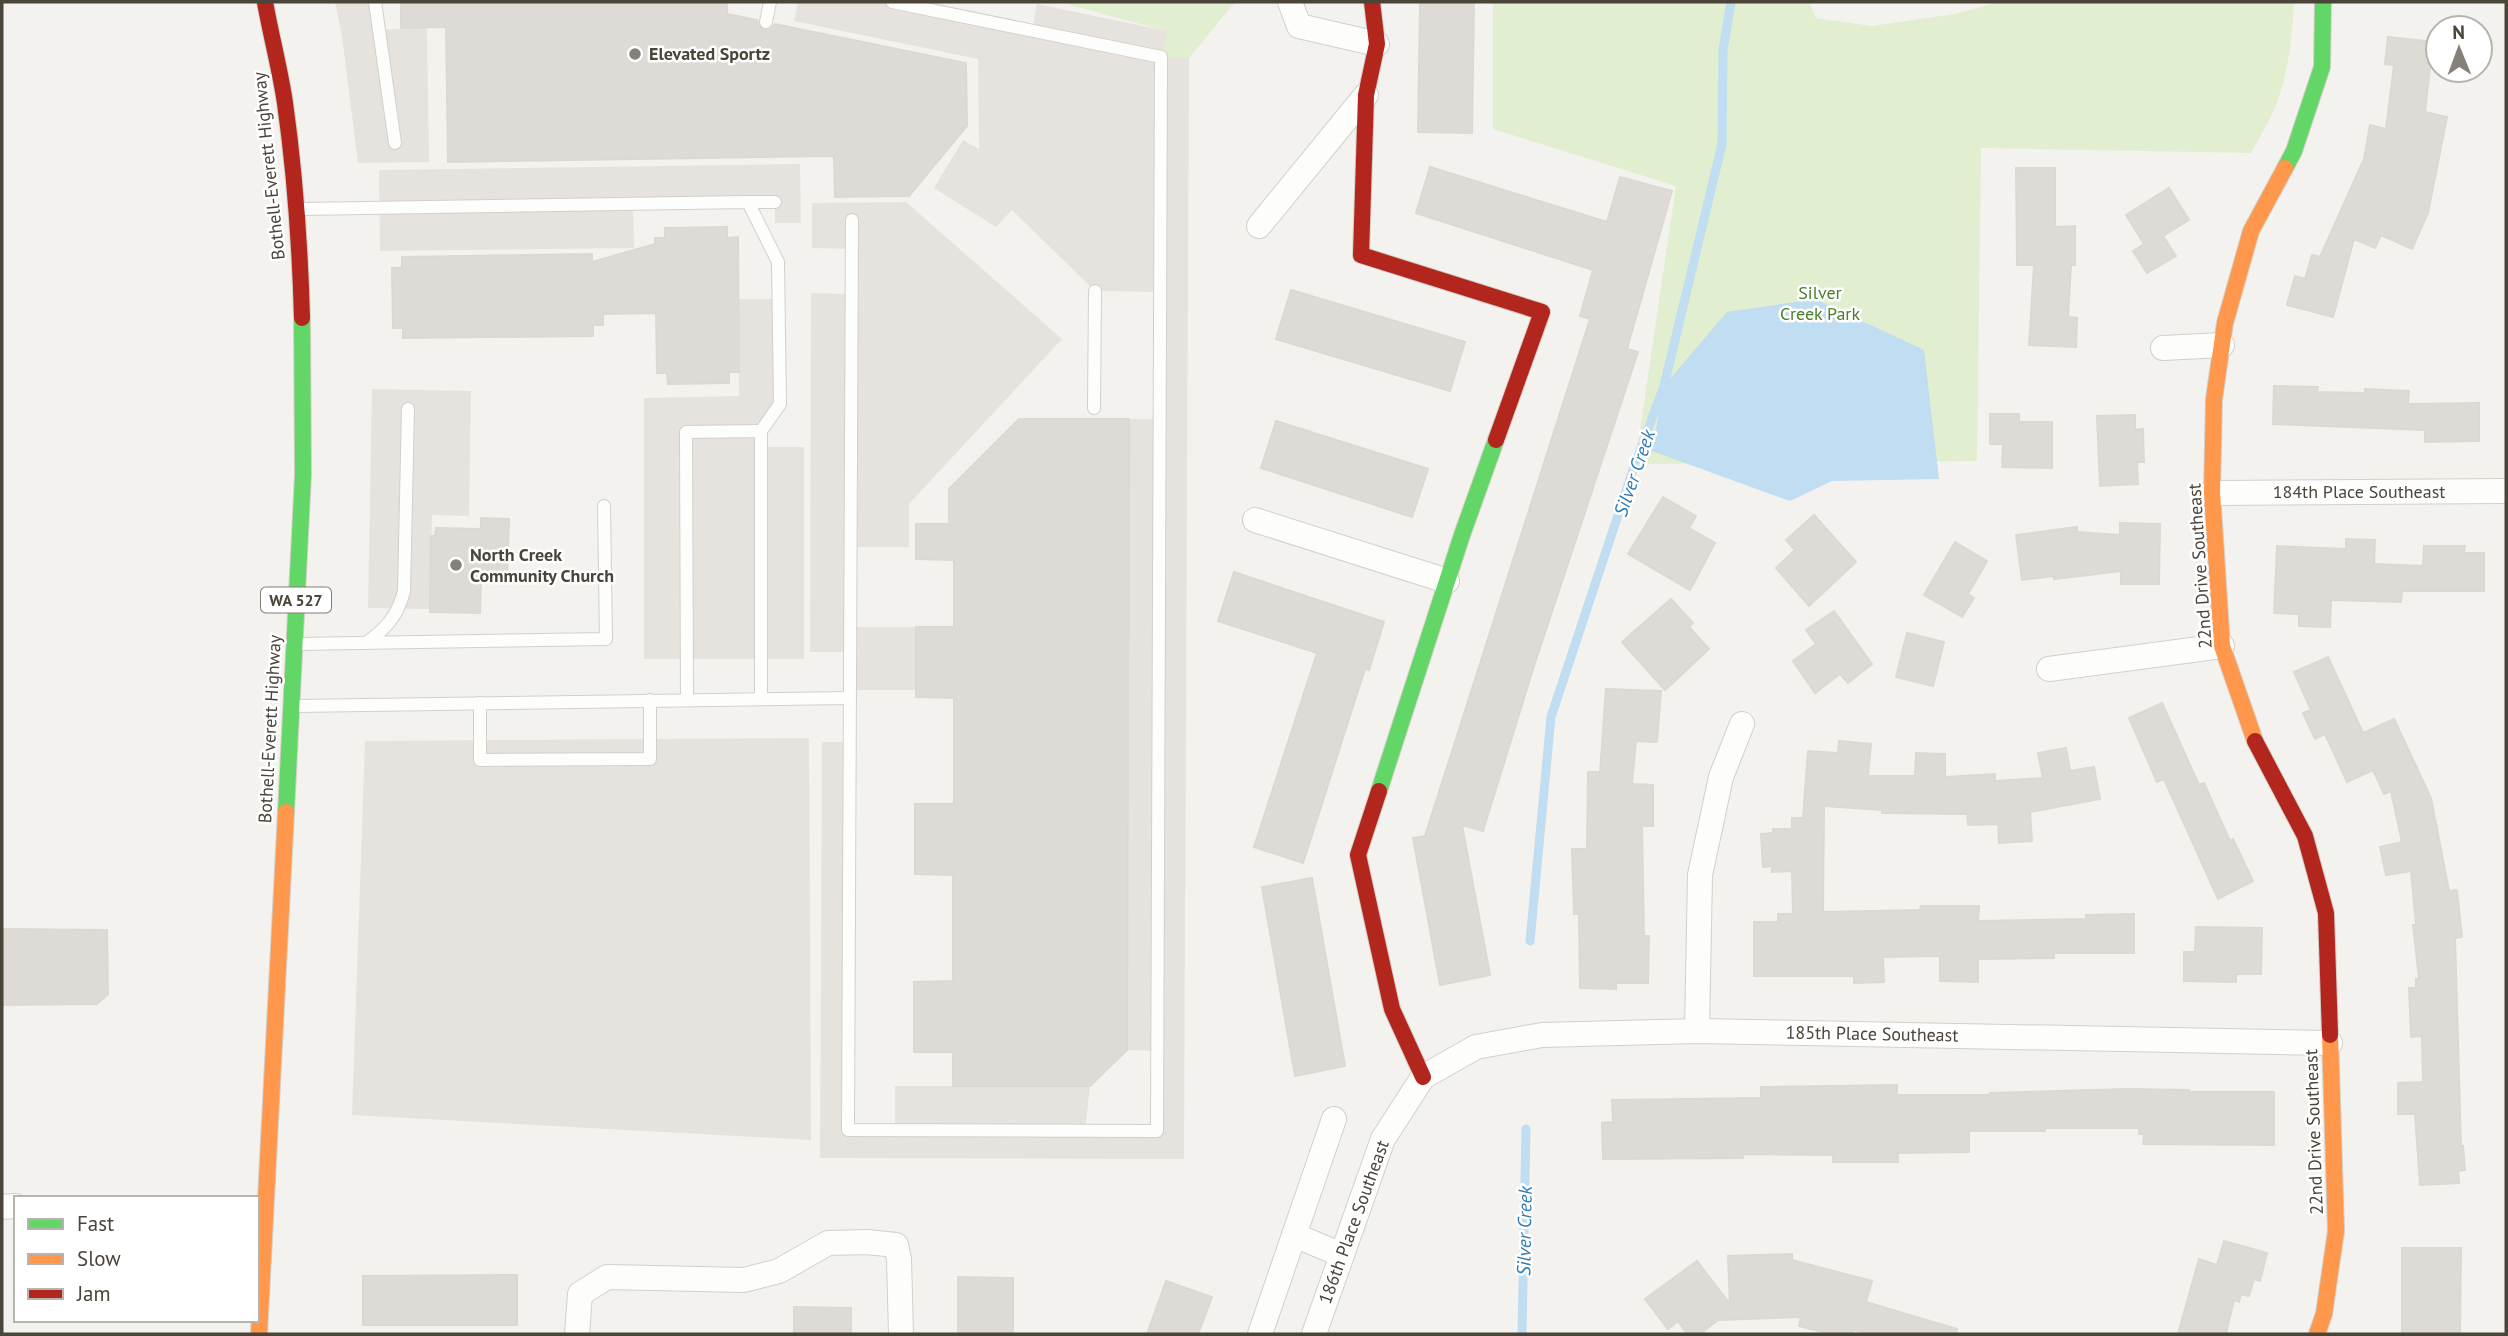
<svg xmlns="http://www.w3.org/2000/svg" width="2508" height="1336" viewBox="0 0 2508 1336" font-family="'PT Sans',sans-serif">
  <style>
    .industrial { fill: #e6e2de }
    .green { fill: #e1eecf }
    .parking { fill: #e6e3df }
    .water { fill: #c0ddf1 }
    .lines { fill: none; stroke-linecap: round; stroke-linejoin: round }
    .stream { stroke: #c0ddf1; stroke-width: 9 }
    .building { fill: #dedbd6; stroke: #dcd9d4; stroke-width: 2 }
    .lane-casing { stroke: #d2d0cb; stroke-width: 14 }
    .street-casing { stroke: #d2d0cb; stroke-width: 26 }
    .fast-casing { stroke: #d3cfc5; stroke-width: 18 }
    .slow-casing { stroke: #d3cfc5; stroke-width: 18 }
    .jam-casing { stroke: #d3cfc5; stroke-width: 18 }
    .lane { stroke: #fdfdfc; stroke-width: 12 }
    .street { stroke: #fdfdfc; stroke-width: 24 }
    .fast { stroke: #63d668; stroke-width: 16 }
    .slow { stroke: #ff974d; stroke-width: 16 }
    .jam { stroke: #b3261e; stroke-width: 16 }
    .poi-dot { fill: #868178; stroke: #fff; stroke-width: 2.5 }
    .labels { text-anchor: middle; stroke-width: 5; stroke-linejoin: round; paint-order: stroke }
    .shield { fill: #fff; stroke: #817c74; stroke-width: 2 }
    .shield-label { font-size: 16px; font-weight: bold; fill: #4b4439 }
    .poi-label { font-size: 18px; font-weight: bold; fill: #4b4439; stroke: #fff; text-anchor: start }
    .street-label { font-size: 18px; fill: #4b4439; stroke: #fff }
    .park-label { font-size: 18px; fill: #4a7f2a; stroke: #fff }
    .water-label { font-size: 19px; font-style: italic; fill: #2e7ab2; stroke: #fff }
  </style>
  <rect width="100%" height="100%" fill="#f4f2ee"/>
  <polygon class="industrial" points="809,738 811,1140 352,1115 365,741"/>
  <g class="green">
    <polygon points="1073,2 1235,2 1189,58 1161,57 1166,31 1070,5"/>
    <path d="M 1493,2 L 1809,2 L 1816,18 L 1872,26 L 1955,14 L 1999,2 L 2294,2 C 2292,39 2288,80 2272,114 C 2266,127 2258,140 2251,153 L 1981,148 L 1977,461 L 1635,464 L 1676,186 L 1493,129 Z"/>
  </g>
  <g class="parking">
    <polygon points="335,2 375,2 381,30 427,27 429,162 358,163 342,36"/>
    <polygon points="798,2 892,2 1032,30 1037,4 1167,31 1162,57 1189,58 1184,1159 820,1158 822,742 849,742 848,1130 895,1130 895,1086 1090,1086 1085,1131 1157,1131 1157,1051 1127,1050 1129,419 1160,419 1160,292 1095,291 1012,210 996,227 934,188 963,140 979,149 978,59 794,21"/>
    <polygon points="800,164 801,223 775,223 775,202 633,204 634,248 380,251 379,170"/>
    <polygon points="906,202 1062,339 909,504 909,547 850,547 850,627 916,627 916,690 850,690 850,652 810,652 811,293 851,294 851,249 812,248 812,203"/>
    <polygon points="738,299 779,299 780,404 761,431 761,447 804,447 804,659 644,659 644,398 739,396"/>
    <polygon points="372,389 471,391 469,516 432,515 430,609 368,608"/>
  </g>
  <polygon class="water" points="1815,299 1924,350 1939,479 1832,481 1790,501 1652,451 1664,386 1727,312"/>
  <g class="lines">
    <g class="stream">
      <polyline points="1530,941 1551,717 1635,464 1664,386 1722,144 1723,50 1731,2"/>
      <polyline points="1522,1334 1526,1129"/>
    </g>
  </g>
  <g class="building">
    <polygon points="401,2 727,2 727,14 757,20 758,25 764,30 769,30 775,24 966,63 967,126 909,196 835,197 834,156 448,162 446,27 401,28"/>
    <polygon points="1420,2 1474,2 1472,133 1418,132"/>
    <polygon points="2388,37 2433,42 2425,112 2447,117 2428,213 2412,249 2381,235 2375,248 2354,239 2333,317 2287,305 2295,276 2305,279 2312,255 2320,257 2364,159 2370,125 2386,129 2394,65 2385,64"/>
    <polygon points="1430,167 1607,222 1620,177 1672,191 1627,349 1638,352 1534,666 1483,831 1462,825 1490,975 1440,985 1413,838 1425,836 1590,319 1580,316 1593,270 1416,213"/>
    <polygon points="2016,168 2055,168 2055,227 2075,226 2075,265 2071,265 2068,317 2077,318 2076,347 2029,345 2034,265 2017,265"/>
    <polygon points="2169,188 2189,220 2163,236 2176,256 2147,273 2133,251 2144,244 2126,215"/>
    <polygon points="727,227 727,238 738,237 739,372 729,372 729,383 668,384 667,373 657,373 656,313 603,314 603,325 593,325 593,336 403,338 403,328 393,328 392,268 402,268 402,257 592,254 592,262 655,244 655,238 665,238 665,228"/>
    <polygon points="1291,290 1465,342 1450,391 1276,339"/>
    <polygon points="2274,386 2318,387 2317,392 2365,393 2365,389 2409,391 2408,404 2479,403 2479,441 2425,442 2425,430 2273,424"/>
    <polygon points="1990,414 2019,414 2019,422 2052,422 2052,468 2002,467 2003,444 1990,444"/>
    <polygon points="2135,415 2135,430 2143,429 2144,462 2137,462 2138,484 2100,486 2097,416"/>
    <polygon points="1019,419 1129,419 1127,1050 1090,1086 953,1086 953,1052 914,1052 914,982 953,981 953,875 915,874 915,804 954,804 954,698 916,697 916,627 954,627 954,560 916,559 916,524 949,524 949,489"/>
    <polygon points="1276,421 1428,469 1412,517 1261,468"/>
    <polygon points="1663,497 1696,516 1689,528 1715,543 1690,590 1628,554"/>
    <polygon points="1814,515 1856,562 1809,606 1776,568 1795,550 1786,540"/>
    <polygon points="481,518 509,519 507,583 481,582 480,613 430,612 431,536 435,536 436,528 481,529"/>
    <polygon points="2120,523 2160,524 2159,584 2121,584 2121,571 2054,579 2054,576 2022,580 2016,535 2077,527 2077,532 2120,535"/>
    <polygon points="2346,539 2375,540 2374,564 2423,566 2424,546 2465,546 2464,553 2484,553 2484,591 2402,591 2401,602 2331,600 2330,627 2299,626 2299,614 2274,613 2277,546 2346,549"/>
    <polygon points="1955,542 1987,561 1968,594 1974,598 1962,617 1924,595"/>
    <polygon points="1234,572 1384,622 1369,670 1365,669 1303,863 1254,847 1317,653 1218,621"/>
    <polygon points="1671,599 1693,623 1689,627 1709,649 1665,690 1622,642"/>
    <polygon points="1834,611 1872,664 1848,683 1840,674 1815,693 1793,661 1816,644 1806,630"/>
    <polygon points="1907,633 1944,642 1933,686 1896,677"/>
    <polygon points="2328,657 2363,733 2394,719 2431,798 2449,891 2457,890 2462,937 2455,938 2461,1146 2463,1146 2465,1170 2458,1171 2459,1183 2420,1185 2415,1114 2398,1114 2398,1083 2423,1082 2422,1036 2411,1037 2409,988 2416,988 2416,979 2419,979 2413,925 2416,925 2411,871 2386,875 2380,847 2402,842 2391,791 2384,794 2373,770 2347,782 2325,734 2315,739 2303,713 2311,710 2294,672"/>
    <polygon points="1606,689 1661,691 1657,742 1636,741 1632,784 1653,785 1653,826 1642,826 1644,936 1649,936 1648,983 1616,983 1616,989 1580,988 1579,914 1574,914 1572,849 1587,849 1588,772 1600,772"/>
    <polygon points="2162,703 2199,785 2204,783 2230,841 2233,839 2253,881 2218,899 2164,779 2157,782 2129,718"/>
    <polygon points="1839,741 1871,744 1868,776 1915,776 1916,753 1945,754 1945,777 1995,774 1995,781 2043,778 2038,753 2066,748 2070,771 2094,767 2100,799 2030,812 2032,841 1999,843 1998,824 1968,825 1967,814 1882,813 1882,810 1824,806 1823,912 1920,910 1921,906 1979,906 1978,921 2086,919 2086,915 2134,914 2134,953 2054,953 2054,958 1978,959 1978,982 1940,981 1940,956 1883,957 1884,982 1854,983 1854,976 1754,976 1754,922 1778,922 1778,914 1793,914 1792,871 1772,872 1772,866 1763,867 1761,834 1773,833 1773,829 1792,829 1792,818 1803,818 1808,751 1838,753"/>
    <polygon points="1312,878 1345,1066 1295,1076 1262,887"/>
    <polygon points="2196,927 2262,928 2261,974 2236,974 2236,982 2184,981 2184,952 2195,952"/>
    <polygon points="2,929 107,930 108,994 97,1004 2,1005"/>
    <polygon points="1897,1085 1897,1095 1990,1095 1990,1093 2127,1089 2189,1090 2189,1092 2274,1092 2274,1145 2143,1144 2144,1134 2139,1134 2139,1128 2045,1128 2045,1131 1969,1131 1969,1152 1898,1153 1898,1162 1833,1162 1833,1155 1743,1154 1743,1158 1603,1159 1602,1123 1613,1122 1612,1100 1761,1098 1761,1087"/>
    <polygon points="2224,1241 2267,1253 2260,1281 2254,1279 2249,1296 2241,1294 2239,1302 2234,1300 2226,1334 2178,1334 2199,1259 2217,1265"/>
    <polygon points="2402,1248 2461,1248 2460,1334 2402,1334"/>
    <polygon points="1792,1254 1792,1260 1872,1281 1866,1302 1957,1329 1956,1334 1871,1334 1853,1330 1852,1334 1831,1334 1799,1326 1801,1317 1718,1320 1700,1334 1687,1334 1678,1321 1668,1329 1645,1299 1697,1261 1730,1304 1728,1256"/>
    <polygon points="517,1275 517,1325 363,1325 363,1276"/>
    <polygon points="958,1277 1013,1278 1013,1334 958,1334"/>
    <polygon points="1166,1281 1212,1297 1198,1334 1147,1334"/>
    <polygon points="794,1307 851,1308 851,1334 794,1334"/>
  </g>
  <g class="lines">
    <defs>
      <g id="lane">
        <polyline points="375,2 395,143"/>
        <polyline points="766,22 770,2"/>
        <polyline points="748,202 775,202"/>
        <polyline points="301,209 748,202 778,262 780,404 761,431"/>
        <polyline points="852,220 848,1130 1157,1131 1161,57 892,2"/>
        <polyline points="1094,408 1095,291"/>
        <path d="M 366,643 C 387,628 398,615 404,591 L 408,409"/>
        <polyline points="298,644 606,639 604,506"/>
        <polyline points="687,700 686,432 761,431 761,699"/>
        <polyline points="480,703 480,760 650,759 650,700"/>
        <polyline points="295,706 850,698"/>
      </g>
      <g id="street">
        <polyline points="1290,2 1299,26 1377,44"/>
        <polyline points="1259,226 1366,95"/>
        <polyline points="2163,348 2222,345"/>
        <polyline points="2212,493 2506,491"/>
        <polyline points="1255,520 1447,581"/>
        <polyline points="2049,669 2222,646"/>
        <polyline points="1697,1031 1700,875 1721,777 1742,724"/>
        <polyline points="2,1207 16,1206"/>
        <polyline points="1294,1235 1342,1255"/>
        <polyline points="577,1334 580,1294 607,1277 744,1280 779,1271 828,1243 867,1242 896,1245 899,1259 901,1334"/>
        <polyline points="1260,1334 1334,1119"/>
        <polyline points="1314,1334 1383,1139 1423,1077 1476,1047 1542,1035 1697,1031 2330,1043"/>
      </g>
      <g id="fast">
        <polyline points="2285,168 2294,151 2322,67 2323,2"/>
        <polyline points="1379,791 1462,535 1496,440"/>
        <polyline points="286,812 303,475 302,318"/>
      </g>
      <g id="slow">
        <polyline points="2255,741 2222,646 2212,493 2214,399 2225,323 2251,231 2285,168"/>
        <polyline points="259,1334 286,812"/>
        <polyline points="2317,1334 2324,1314 2336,1231 2330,1035"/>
      </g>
      <g id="jam">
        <path d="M 265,2 C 271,36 280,69 285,103 C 295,174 300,246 302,318"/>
        <polyline points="1372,2 1377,44 1366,95 1361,255 1542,312 1496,440"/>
        <polyline points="2255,741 2305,836 2326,913 2330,1035"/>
        <polyline points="1379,791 1358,855 1392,1009 1423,1077"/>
      </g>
    </defs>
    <use href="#lane" class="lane-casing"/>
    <use href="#street" class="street-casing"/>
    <use href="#fast" class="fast-casing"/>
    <use href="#slow" class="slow-casing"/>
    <use href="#jam" class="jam-casing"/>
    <use href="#lane" class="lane"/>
    <use href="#street" class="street"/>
    <use href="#fast" class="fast"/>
    <use href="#slow" class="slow"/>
    <use href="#jam" class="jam"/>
  </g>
  <g class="poi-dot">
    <circle cx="635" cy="54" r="7"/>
    <circle cx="456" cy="565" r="7"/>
  </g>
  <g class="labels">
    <rect class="shield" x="261" y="587.5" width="70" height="25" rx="5"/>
    <g class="shield-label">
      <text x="296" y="606">WA 527</text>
    </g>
    <g class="poi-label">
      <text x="649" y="60">Elevated Sportz</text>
      <text x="470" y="561">North Creek<tspan x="470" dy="21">Community Church</tspan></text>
    </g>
    <g class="street-label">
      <text transform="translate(269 166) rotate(-96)" y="6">Bothell-Everett Highway</text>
      <text x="2359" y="498">184th Place Southeast</text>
      <text transform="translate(2200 566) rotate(-94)" y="6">22nd Drive Southeast</text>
      <text transform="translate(270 729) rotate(-87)" y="6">Bothell-Everett Highway</text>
      <text transform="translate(1872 1034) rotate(1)" y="6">185th Place Southeast</text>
      <text transform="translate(2314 1132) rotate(-92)" y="6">22nd Drive Southeast</text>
      <text transform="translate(1354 1222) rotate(-70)" y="6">186th Place Southeast</text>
    </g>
    <g class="park-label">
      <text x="1820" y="299">Silver<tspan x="1820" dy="21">Creek Park</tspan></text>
    </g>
    <g class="water-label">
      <text transform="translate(1634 473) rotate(-71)" y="7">Silver Creek</text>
      <text transform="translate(1524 1231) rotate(-89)" y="7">Silver Creek</text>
    </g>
  </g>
  <rect width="2508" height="1336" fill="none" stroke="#4b4439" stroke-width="7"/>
  <rect x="14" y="1196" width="245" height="126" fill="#ffffff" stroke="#b7b4b0" stroke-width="2"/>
  <rect x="28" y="1219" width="35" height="10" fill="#63d668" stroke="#b7b4b0" stroke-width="2"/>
  <text x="77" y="1231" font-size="21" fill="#4b4439">Fast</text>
  <rect x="28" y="1254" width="35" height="10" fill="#ff974d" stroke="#b7b4b0" stroke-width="2"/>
  <text x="77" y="1266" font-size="21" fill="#4b4439">Slow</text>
  <rect x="28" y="1289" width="35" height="10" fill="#b3261e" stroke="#b7b4b0" stroke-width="2"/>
  <text x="77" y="1301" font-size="21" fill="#4b4439">Jam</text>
  <g transform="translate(2459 49) rotate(359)"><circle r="33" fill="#ffffff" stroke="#b7b4b0" stroke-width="2"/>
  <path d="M0-5L12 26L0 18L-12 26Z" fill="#868178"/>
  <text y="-10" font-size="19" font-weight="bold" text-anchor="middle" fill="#4b4439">N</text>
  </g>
</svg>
